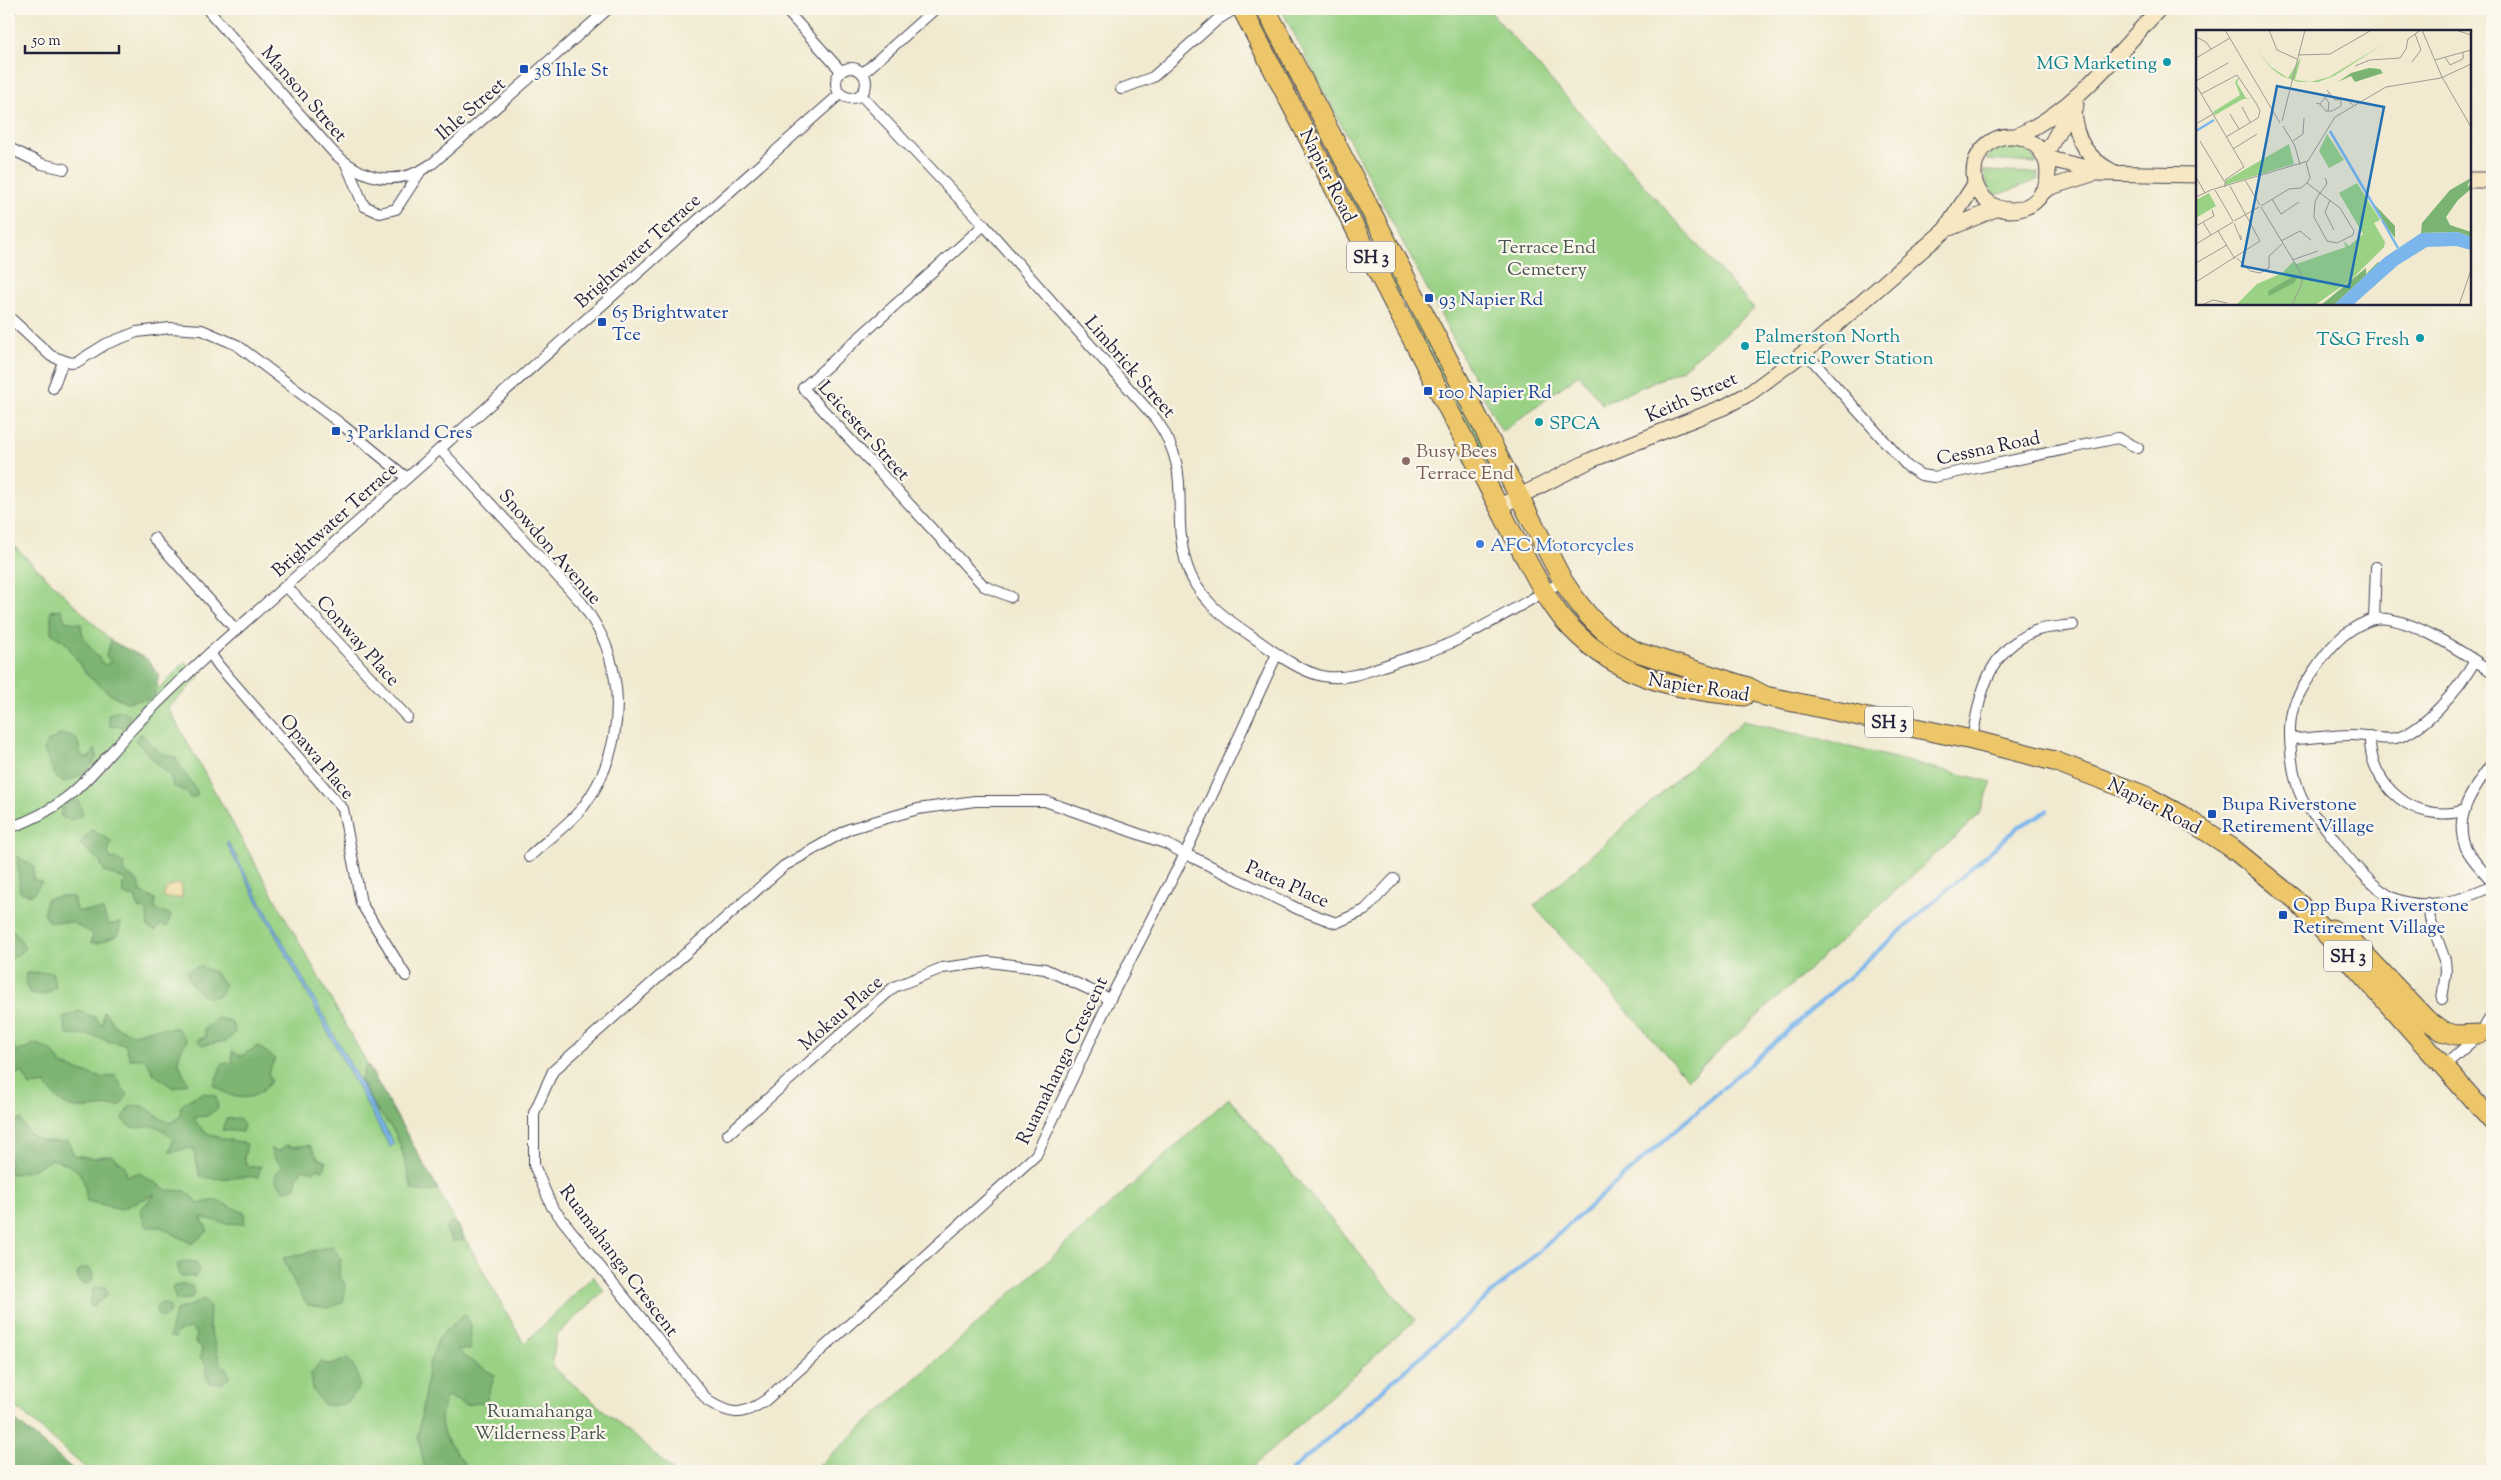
<svg xmlns="http://www.w3.org/2000/svg" width="2501" height="1480" viewBox="0 0 2501 1480" font-family="'Sorts Mill Goudy',serif">
  <style>
    .green { fill: #9ad285; stroke: #5e7a60 }
    .forest { fill: #7bb472; stroke: #4e6b56 }
    .sand { fill: #eeda9e; stroke: #887e6c }
    .water { fill: #7ab6ec; stroke: #4e6c94 }
    .lines { fill: none; stroke-linecap: round; stroke-linejoin: round }
    .stream { stroke: #7ab6ec; stroke-width: 4 }
    .street-casing { stroke: #414051; stroke-width: 12 }
    .secondary-casing { stroke: #414051; stroke-width: 17 }
    .highway-casing { stroke: #414051; stroke-width: 21 }
    .street { stroke: #fff; stroke-width: 10 }
    .secondary { stroke: #f7e8c3; stroke-width: 15 }
    .highway { stroke: #ecc669; stroke-width: 19 }
    .culture-dot { fill: #0f9aa8; stroke: #fbf7ec; stroke-width: 2 }
    .transit-dot { fill: #1a4fb4; stroke: #fbf7ec; stroke-width: 2 }
    .education-dot { fill: #8d6e63; stroke: #fbf7ec; stroke-width: 2 }
    .shop-dot { fill: #3f7fe0; stroke: #fbf7ec; stroke-width: 2 }
    .labels { text-anchor: middle; stroke-width: 4.5; stroke-linejoin: round; paint-order: stroke }
    .shield { fill: #fbf7ec; stroke: #636270; stroke-width: 1 }
    .shield-label { font-size: 18px; font-weight: bold; fill: #22223b }
    .culture-label { font-size: 19px; fill: #0d838f; stroke: #fbf7ec; text-anchor: end }
    .transit-label { font-size: 19px; fill: #164399; stroke: #fbf7ec; text-anchor: start }
    .street-label { font-size: 19px; fill: #22223b; stroke: #fbf7ec }
    .park-label { font-size: 19px; fill: #465751; stroke: #fbf7ec }
    .education-label { font-size: 19px; fill: #785e54; stroke: #fbf7ec; text-anchor: start }
    .shop-label { font-size: 19px; fill: #366cbe; stroke: #fbf7ec; text-anchor: start }
    .inset-river { fill: none; stroke: #7ab6ec; stroke-width: 2.5 }
    .inset-road { fill: none; stroke: #9e9a94; stroke-width: 1 }
    .view { fill: #1f6fb2; fill-opacity: 0.15; stroke: #1f6fb2; stroke-width: 2.5 }
    .inset-edge { fill: none; stroke: #22223b; stroke-width: 2.5 }
  </style>
  <rect width="100%" height="100%" fill="#fbf7ec"/>
  <filter id="ink" filterUnits="userSpaceOnUse"><feTurbulence type="fractalNoise" baseFrequency=".02" numOctaves="2"/><feDisplacementMap in="SourceGraphic" scale="10" xChannelSelector="R" yChannelSelector="G"/><feConvolveMatrix kernelMatrix="1 2 1 2 8 2 1 2 1" color-interpolation-filters="sRGB"/></filter>
  <filter id="wash" filterUnits="userSpaceOnUse"><feTurbulence type="fractalNoise" baseFrequency=".0096" numOctaves="4" result="noise"/><feDisplacementMap in="SourceGraphic" scale="20" xChannelSelector="R" yChannelSelector="G"/><feGaussianBlur stdDeviation="1.12" result="paint"/><feColorMatrix in="noise" values="0 0 0 0 0 0 0 0 0 0 0 0 0 0 0 0 0 1.4 0 .05"/><feComposite in="paint" operator="in"/></filter>
  <g filter="url(#wash)">
    <rect width="100%" height="100%" fill="#f1ead0"/>
    <g class="green">
      <polygon points="1251,9 1258,9 1285,60 1291,78 1288,80"/>
      <polygon points="1281,9 1488,9 1754,309 1681,370 1602,404 1579,374 1502,432"/>
      <polygon points="1318,128 1372,231 1368,233 1316,133"/>
      <path d="M 2005,145 C 2019,145 2031,149 2037,163 L 1986,160 L 1993,151 Z"/>
      <polygon points="1983,171 2038,173 2037,180 1997,195 1989,189"/>
      <polygon points="1383,253 1502,479 1499,480 1484,459 1379,256"/>
      <polygon points="9,541 160,688 185,662 200,677 168,708 524,1344 593,1276 604,1291 556,1336 552,1366 674,1471 89,1471 9,1401"/>
      <path d="M 1561,597 C 1572,606 1579,621 1589,630 C 1612,653 1642,663 1672,673 L 1674,676 L 1621,661 L 1572,621 L 1559,598 Z"/>
      <polygon points="1743,721 1992,782 1979,815 1688,1079 1534,906"/>
      <polygon points="1229,1098 1415,1320 1248,1471 813,1471"/>
    </g>
    <g class="forest">
      <path d="M 61,609 L 65,621 L 81,624 C 82,643 94,650 104,665 L 111,662 L 106,656 L 111,641 L 147,659 L 159,675 L 154,698 L 126,702 L 110,694 L 87,675 L 66,643 L 51,633 L 51,611 Z"/>
      <polygon points="118,710 130,714 129,723 122,727 110,726 108,715"/>
      <path d="M 141,733 L 159,753 L 175,757 C 179,766 191,783 197,790 L 197,796 L 190,798 L 185,791 L 173,786 L 171,778 L 135,740 Z"/>
      <path d="M 60,735 C 84,732 75,748 84,758 L 90,757 L 95,749 L 97,755 C 95,767 75,780 64,782 L 56,777 L 44,750 L 47,742 Z"/>
      <polygon points="78,800 83,815 70,820 60,816 64,804"/>
      <polygon points="92,830 111,841 108,854 112,859 115,858 124,863 123,871 138,882 142,893 155,899 155,909 171,915 167,927 162,924 155,931 148,927 147,911 139,908 135,897 124,895 122,885 127,880 105,872 99,860 79,843"/>
      <polygon points="17,856 34,867 33,880 42,882 32,895 20,892"/>
      <polygon points="62,896 73,897 76,911 103,910 108,925 121,922 118,935 99,943 91,943 93,934 72,922 49,922 44,913 46,899"/>
      <polygon points="9,927 16,933 25,949 9,960"/>
      <path d="M 200,966 L 214,972 L 225,985 L 220,995 L 209,998 C 196,992 189,986 187,971 Z"/>
      <polygon points="52,972 56,988 43,995 30,993 25,983 26,973"/>
      <path d="M 79,1011 L 96,1018 L 102,1025 L 104,1011 L 116,1027 L 133,1034 L 151,1029 L 177,1028 L 187,1041 C 174,1060 178,1063 188,1083 L 173,1088 L 154,1074 L 145,1059 L 130,1059 L 125,1044 C 109,1043 105,1039 90,1035 C 81,1033 78,1038 67,1034 L 63,1018 Z"/>
      <polygon points="217,1018 231,1021 235,1032 227,1041 202,1045 197,1040 206,1037 204,1029"/>
      <path d="M 9,1042 L 13,1042 L 15,1051 L 26,1049 L 35,1043 L 52,1051 L 62,1065 L 102,1078 L 115,1075 L 127,1095 L 120,1106 C 85,1105 68,1120 46,1084 L 30,1086 L 22,1072 L 9,1077 Z"/>
      <path d="M 258,1046 L 275,1059 L 268,1072 L 271,1081 C 256,1103 234,1102 214,1085 L 222,1064 L 233,1062 L 232,1051 L 241,1056 Z"/>
      <polygon points="367,1064 438,1189 429,1192 412,1190 403,1154 395,1133 372,1103 360,1079"/>
      <path d="M 203,1093 L 216,1096 L 218,1108 L 207,1116 L 194,1117 C 202,1139 227,1138 247,1144 L 244,1158 L 248,1167 L 261,1166 L 258,1177 C 238,1175 219,1182 200,1176 L 193,1148 L 170,1152 L 173,1139 C 169,1136 164,1130 160,1128 C 145,1122 134,1136 122,1119 L 129,1107 C 150,1101 151,1117 171,1123 L 181,1116 L 180,1107 L 190,1099 Z"/>
      <polygon points="239,1118 244,1126 242,1132 222,1130 226,1119"/>
      <path d="M 21,1119 C 30,1143 45,1142 68,1141 L 74,1155 L 92,1158 L 111,1155 L 125,1166 L 127,1176 L 139,1173 L 167,1190 L 186,1191 L 199,1204 L 215,1200 L 245,1213 L 244,1224 L 223,1223 L 201,1217 L 208,1231 L 192,1244 L 161,1227 L 146,1227 L 140,1210 L 155,1194 L 121,1209 L 87,1201 C 83,1172 81,1169 53,1159 L 29,1171 L 11,1174 L 9,1172 L 9,1127 Z"/>
      <polygon points="286,1145 292,1147 310,1145 318,1158 326,1162 324,1170 318,1168 314,1172 302,1169 297,1178 296,1187 284,1191 276,1181 276,1173 283,1167 276,1160 270,1149 279,1151"/>
      <polygon points="451,1221 460,1228 463,1240 452,1241 445,1228"/>
      <path d="M 332,1246 L 341,1259 L 339,1275 L 346,1286 L 343,1302 L 328,1308 L 308,1305 L 297,1289 L 283,1258 C 300,1256 315,1249 332,1246 Z"/>
      <polygon points="189,1261 197,1263 199,1271 196,1276 181,1277 177,1264"/>
      <circle cx="85" cy="1276" r="8"/>
      <polygon points="183,1284 192,1286 194,1294 190,1299 176,1300 172,1287"/>
      <polygon points="94,1287 105,1287 108,1295 93,1306 89,1305"/>
      <polygon points="204,1299 210,1307 209,1326 221,1364 226,1368 230,1377 222,1383 210,1383 206,1375 207,1365 200,1358 202,1348 195,1342 197,1334 191,1328 176,1332 175,1338 169,1337 176,1310 190,1306"/>
      <circle cx="163" cy="1310" r="7"/>
      <path d="M 466,1314 L 471,1325 L 470,1350 L 457,1349 L 468,1359 L 495,1375 L 486,1402 L 466,1405 L 447,1396 C 433,1430 446,1437 465,1465 L 461,1471 L 428,1471 L 425,1470 L 418,1437 L 429,1364 L 440,1335 Z"/>
      <path d="M 347,1358 L 356,1370 L 360,1385 C 349,1402 345,1407 324,1405 L 313,1390 L 311,1374 L 320,1362 L 333,1365 Z"/>
      <polygon points="9,1415 75,1471 9,1471"/>
    </g>
    <path class="sand" d="M 177,883 L 182,886 L 182,898 L 166,898 L 164,896 C 164,886 171,887 177,883 Z"/>
    <polygon class="water" points="228,842 394,1144 390,1147 226,843"/>
    <g class="lines">
      <polyline class="stream" points="1291,1471 2018,827 2047,811"/>
    </g>
  </g>
  <g filter="url(#ink)">
    <g class="lines">
      <defs>
        <g id="street">
          <path d="M 207,9 L 334,153 C 365,181 397,188 433,163 L 608,9"/>
          <polyline points="785,9 841,71"/>
          <polyline points="9,14 11,9"/>
          <circle cx="851" cy="83" r="15"/>
          <polyline points="863,73 935,9"/>
          <polyline points="1121,89 1153,77 1217,20 1235,9"/>
          <path d="M 861,95 L 984,225 L 1155,418 C 1195,473 1170,508 1186,563 C 1196,597 1222,616 1250,635 C 1272,650 1296,670 1322,676 C 1345,681 1368,671 1389,664 C 1411,656 1436,651 1457,640 C 1493,622 1528,601 1563,581"/>
          <polyline points="9,148 42,164 64,169"/>
          <polyline points="346,164 364,206 380,213 396,209 420,172"/>
          <polyline points="984,225 803,388 984,586 1011,597"/>
          <polyline points="9,317 51,356 71,363 77,362 106,344 137,332 170,328 202,330 237,345 341,424 407,478"/>
          <polyline points="1805,352 1907,466 1921,475 1934,477 2118,438 2138,448"/>
          <polyline points="53,388 63,362"/>
          <path d="M 440,449 L 582,603 C 593,620 605,638 610,658 C 625,708 615,765 583,807 C 568,825 546,841 529,857"/>
          <polyline points="154,538 236,630"/>
          <path d="M 2376,567 L 2374,619 C 2407,614 2464,653 2492,672"/>
          <polyline points="286,586 407,717"/>
          <path d="M 2374,619 C 2350,626 2334,642 2319,663 C 2309,678 2297,694 2292,712 C 2287,734 2292,778 2302,798 C 2308,811 2320,820 2328,831 C 2343,852 2369,887 2394,898 C 2424,912 2464,900 2492,886"/>
          <polyline points="210,653 219,666 343,809 361,903 406,976"/>
          <path d="M 1277,654 L 1185,854 L 1110,999 L 1036,1155 L 766,1400 C 742,1416 732,1416 708,1401 L 552,1207 L 534,1165 L 534,1113 L 553,1071 L 784,866 L 849,829 L 918,809 L 975,801 L 1045,801 L 1167,844 C 1175,849 1183,853 1192,857 L 1298,909 L 1336,923 L 1365,910 L 1394,879"/>
          <path d="M 2370,736 C 2368,786 2417,826 2465,810"/>
          <path d="M 2292,739 C 2311,739 2330,735 2350,735 C 2365,734 2381,741 2396,738 C 2425,731 2461,685 2475,661"/>
          <path d="M 1972,740 C 1980,694 1987,651 2035,631 C 2046,627 2061,627 2073,625"/>
          <path d="M 2492,763 C 2474,788 2452,816 2466,848 C 2472,861 2484,871 2492,882"/>
          <path d="M 9,828 C 72,807 91,773 133,728 C 157,702 184,677 210,653 L 840,94"/>
          <polyline points="2428,903 2430,919 2445,960 2446,972 2442,999"/>
          <polyline points="2444,1066 2480,1034 2492,1015"/>
          <polyline points="728,1134 894,987 942,968 989,962 1045,969 1110,999"/>
        </g>
        <g id="secondary">
          <path d="M 2073,109 C 2075,140 2086,158 2113,172"/>
          <circle cx="2011" cy="173" r="37"/>
          <path d="M 2016,136 C 2073,112 2118,53 2159,9"/>
          <polyline points="2044,157 2065,119 2076,105"/>
          <polyline points="2045,158 2083,167 2095,173 2197,175"/>
          <polyline points="2470,180 2492,180"/>
          <polyline points="2042,192 2051,187 2095,173"/>
          <polyline points="1945,230 1998,208"/>
          <polyline points="1500,506 1591,460 1724,407 1750,393 1805,352 1945,230 1975,184"/>
        </g>
        <g id="highway">
          <path d="M 1242,9 L 1519,546 C 1533,571 1545,597 1563,619 C 1611,676 1673,690 1744,696"/>
          <path d="M 1266,9 L 1563,581 C 1584,613 1602,635 1637,652 L 1748,687 L 1765,696 L 1972,740 L 2054,761 L 2146,796 L 2181,815 L 2232,848 L 2296,900 L 2492,1121"/>
          <polyline points="2332,929 2354,943 2427,1020 2442,1031 2456,1035 2480,1034"/>
        </g>
      </defs>
      <use href="#street" class="street-casing"/>
      <use href="#secondary" class="secondary-casing"/>
      <use href="#highway" class="highway-casing"/>
      <use href="#street" class="street"/>
      <use href="#secondary" class="secondary"/>
      <use href="#highway" class="highway"/>
    </g>
  </g>
  <g class="culture-dot">
    <circle cx="2167" cy="62" r="5"/>
    <circle cx="2420" cy="338" r="5"/>
    <circle cx="1745" cy="346" r="5"/>
    <circle cx="1539" cy="422" r="5"/>
  </g>
  <g class="transit-dot">
    <rect x="519" y="64" width="10" height="10" rx="2.5"/>
    <rect x="1424" y="293" width="10" height="10" rx="2.5"/>
    <rect x="597" y="317" width="10" height="10" rx="2.5"/>
    <rect x="1423" y="386" width="10" height="10" rx="2.5"/>
    <rect x="331" y="426" width="10" height="10" rx="2.5"/>
    <rect x="2207" y="809" width="10" height="10" rx="2.5"/>
    <rect x="2278" y="910" width="10" height="10" rx="2.5"/>
  </g>
  <circle class="education-dot" cx="1406" cy="461" r="5"/>
  <circle class="shop-dot" cx="1480" cy="544" r="5"/>
  <g class="labels">
    <g class="shield">
      <rect x="1347" y="241.5" width="48" height="31" rx="4"/>
      <rect x="1865" y="706.5" width="48" height="31" rx="4"/>
      <rect x="2324" y="940.5" width="48" height="31" rx="4"/>
    </g>
    <g class="shield-label">
      <text x="1371" y="263">SH 3</text>
      <text x="1889" y="728">SH 3</text>
      <text x="2348" y="962">SH 3</text>
    </g>
    <g class="culture-label">
      <text x="2157" y="69">MG Marketing</text>
      <text x="1755" y="342" text-anchor="start">Palmerston North<tspan x="1755" dy="22">Electric Power Station</tspan></text>
      <text x="2410" y="345">T&amp;G Fresh</text>
      <text x="1549" y="429" text-anchor="start">SPCA</text>
    </g>
    <g class="transit-label">
      <text x="534" y="76">38 Ihle St</text>
      <text x="1439" y="305">93 Napier Rd</text>
      <text x="612" y="318">65 Brightwater<tspan x="612" dy="22">Tce</tspan></text>
      <text x="1438" y="398">100 Napier Rd</text>
      <text x="346" y="438">3 Parkland Cres</text>
      <text x="2222" y="810">Bupa Riverstone<tspan x="2222" dy="22">Retirement Village</tspan></text>
      <text x="2293" y="911">Opp Bupa Riverstone<tspan x="2293" dy="22">Retirement Village</tspan></text>
    </g>
    <g class="street-label">
      <text transform="translate(305 93) rotate(49)" y="7">Manson Street</text>
      <text transform="translate(470 108) rotate(-41)" y="7">Ihle Street</text>
      <text transform="translate(1329 175) rotate(63)" y="7">Napier Road</text>
      <text transform="translate(637 250) rotate(-42)" y="7">Brightwater Terrace</text>
      <text transform="translate(1131 366) rotate(49)" y="7">Limbrick Street</text>
      <text transform="translate(1691 396) rotate(-24)" y="7">Keith Street</text>
      <text transform="translate(865 430) rotate(48)" y="7">Leicester Street</text>
      <text transform="translate(1988 447) rotate(-12)" y="7">Cessna Road</text>
      <text transform="translate(334 519) rotate(-42)" y="7">Brightwater Terrace</text>
      <text transform="translate(551 546) rotate(49)" y="7">Snowdon Avenue</text>
      <text transform="translate(359 640) rotate(48)" y="7">Conway Place</text>
      <text transform="translate(1699 686) rotate(9)" y="7">Napier Road</text>
      <text transform="translate(318 756) rotate(50)" y="7">Opawa Place</text>
      <text transform="translate(2155 805) rotate(27)" y="7">Napier Road</text>
      <text transform="translate(1288 883) rotate(24)" y="7">Patea Place</text>
      <text transform="translate(840 1012) rotate(-41)" y="7">Mokau Place</text>
      <text transform="translate(1061 1060) rotate(-64)" y="7">Ruamahanga Crescent</text>
      <text transform="translate(620 1260) rotate(53)" y="7">Ruamahanga Crescent</text>
    </g>
    <g class="park-label">
      <text x="1547" y="253">Terrace End<tspan x="1547" dy="22">Cemetery</tspan></text>
      <text x="540" y="1417">Ruamahanga<tspan x="540" dy="22">Wilderness Park</tspan></text>
    </g>
    <g class="education-label">
      <text x="1416" y="457">Busy Bees<tspan x="1416" dy="22">Terrace End</tspan></text>
    </g>
    <g class="shop-label">
      <text x="1490" y="551">AFC Motorcycles</text>
    </g>
  </g>
  <g transform="translate(2196 30)">
    <rect width="275" height="275" fill="#f1ead0"/>
    <path d="M 189,13 L 138,46 L 122,52 L 102,52 L 86,46 L 75,38 L 60,18 L 75,37 L 92,48 L 105,27 L 99,50 L 114,52 L 133,47 ZM 43,47 L 41,53 L 50,68 L 56,68 L 47,69 L 19,85 L 17,82 L 44,65 L 39,52 ZM 131,104 L 148,130 L 133,138 L 123,121 ZM 93,114 L 98,134 L 29,155 L 29,151 ZM 161,153 L 184,190 L 178,193 L 189,212 L 188,217 L 155,250 L 119,275 L 40,275 L 61,254 L 86,243 L 98,231 L 100,234 L 150,217 L 147,211 L 153,216 L 167,204 L 143,163 ZM 13,163 L 20,176 L 0,188 L 0,170 Z" fill="#9ad285"/>
    <path d="M 173,38 L 184,39 L 187,43 L 159,52 L 155,46 L 142,52 L 155,43 ZM 275,148 L 271,157 L 275,154 L 275,159 L 262,170 L 250,187 L 254,195 L 275,202 L 275,207 L 262,202 L 225,203 L 226,193 L 254,160 ZM 175,171 L 199,196 L 199,208 L 187,192 ZM 182,232 L 183,233 L 138,275 L 125,275 L 170,238 L 170,244 ZM 96,247 L 101,248 L 98,253 L 73,266 L 72,261 Z" fill="#7bb472"/>
    <path d="M 262,202 L 275,207 L 275,220 L 260,216 L 231,217 L 202,235 L 157,275 L 138,275 L 189,227 L 225,203 Z" fill="#7ab6ec"/>
    <path class="inset-river" d="M 0,101 L 18,90M 134,101 L 185,188M 186,190 L 202,218"/>
    <path class="inset-road" d="M 29,0 L 84,93M 73,0 L 81,20 L 101,29M 226,0 L 246,47M 260,0 L 275,5M 0,7 L 10,12 L 15,19M 102,25 L 134,24 L 174,1M 249,27 L 254,35 L 267,29 L 267,22M 0,28 L 34,8M 239,30 L 275,20M 216,32 L 225,20 L 219,4M 159,36 L 174,30 L 204,28 L 210,19 L 212,9 L 225,0M 246,47 L 275,97M 0,51 L 32,33M 0,55 L 48,137 L 29,150 L 29,157M 131,60 L 139,70 L 150,69 L 157,75M 5,64 L 41,45 L 60,73 L 64,81 L 62,88 L 30,107M 129,67 L 133,73 L 132,81M 120,73 L 124,74 L 133,63M 124,74 L 130,81 L 136,81 L 145,76 L 145,69M 46,77 L 54,92M 34,84 L 43,99M 86,91 L 109,0M 0,94 L 17,84M 87,96 L 99,116 L 104,135M 4,111 L 28,151M 97,111 L 107,104 L 108,88M 37,119 L 61,104M 0,147 L 9,163M 49,150 L 64,175M 111,153 L 124,163 L 144,178 L 158,201 L 157,205 L 141,213 L 131,211 L 118,187 L 119,172 L 123,164 L 124,164 L 124,163 L 125,162 L 130,155 L 131,153 L 129,148M 19,160 L 37,191M 0,167 L 15,160 L 112,131 L 139,87 L 190,57 L 245,48 L 275,34M 76,169 L 85,184 L 103,172M 134,170 L 129,182 L 138,200M 65,176 L 93,159 L 105,158 L 111,153 L 114,148 L 110,132M 65,177 L 105,243 L 106,253 L 96,275M 38,191 L 63,177M 7,192 L 15,205M 38,193 L 45,210 L 45,205M 0,196 L 18,186 L 16,180M 22,201 L 39,229M 85,211 L 104,201 L 115,210M 0,214 L 37,192M 41,228 L 54,241 L 64,243 L 73,238 L 73,226 L 86,214M 96,230 L 122,221M 0,233 L 31,215M 0,252 L 64,211 L 34,156M 6,275 L 17,270 L 31,273M 263,275 L 275,240"/>
    <path class="view" d="M 81,56 L 188,77 L 153,257 L 46,236 Z"/>
    <rect width="275" height="275" class="inset-edge"/>
  </g>
  <rect width="2501" height="1480" fill="none" stroke="#fbf7ec" stroke-width="30"/>
  <path d="M25 45v8h94v-8" fill="none" stroke="#22223b" stroke-width="2.5"/>
  <text x="32" y="45" font-size="15" fill="#22223b" stroke="#fbf7ec" stroke-width="4" paint-order="stroke">50 m</text>
</svg>
